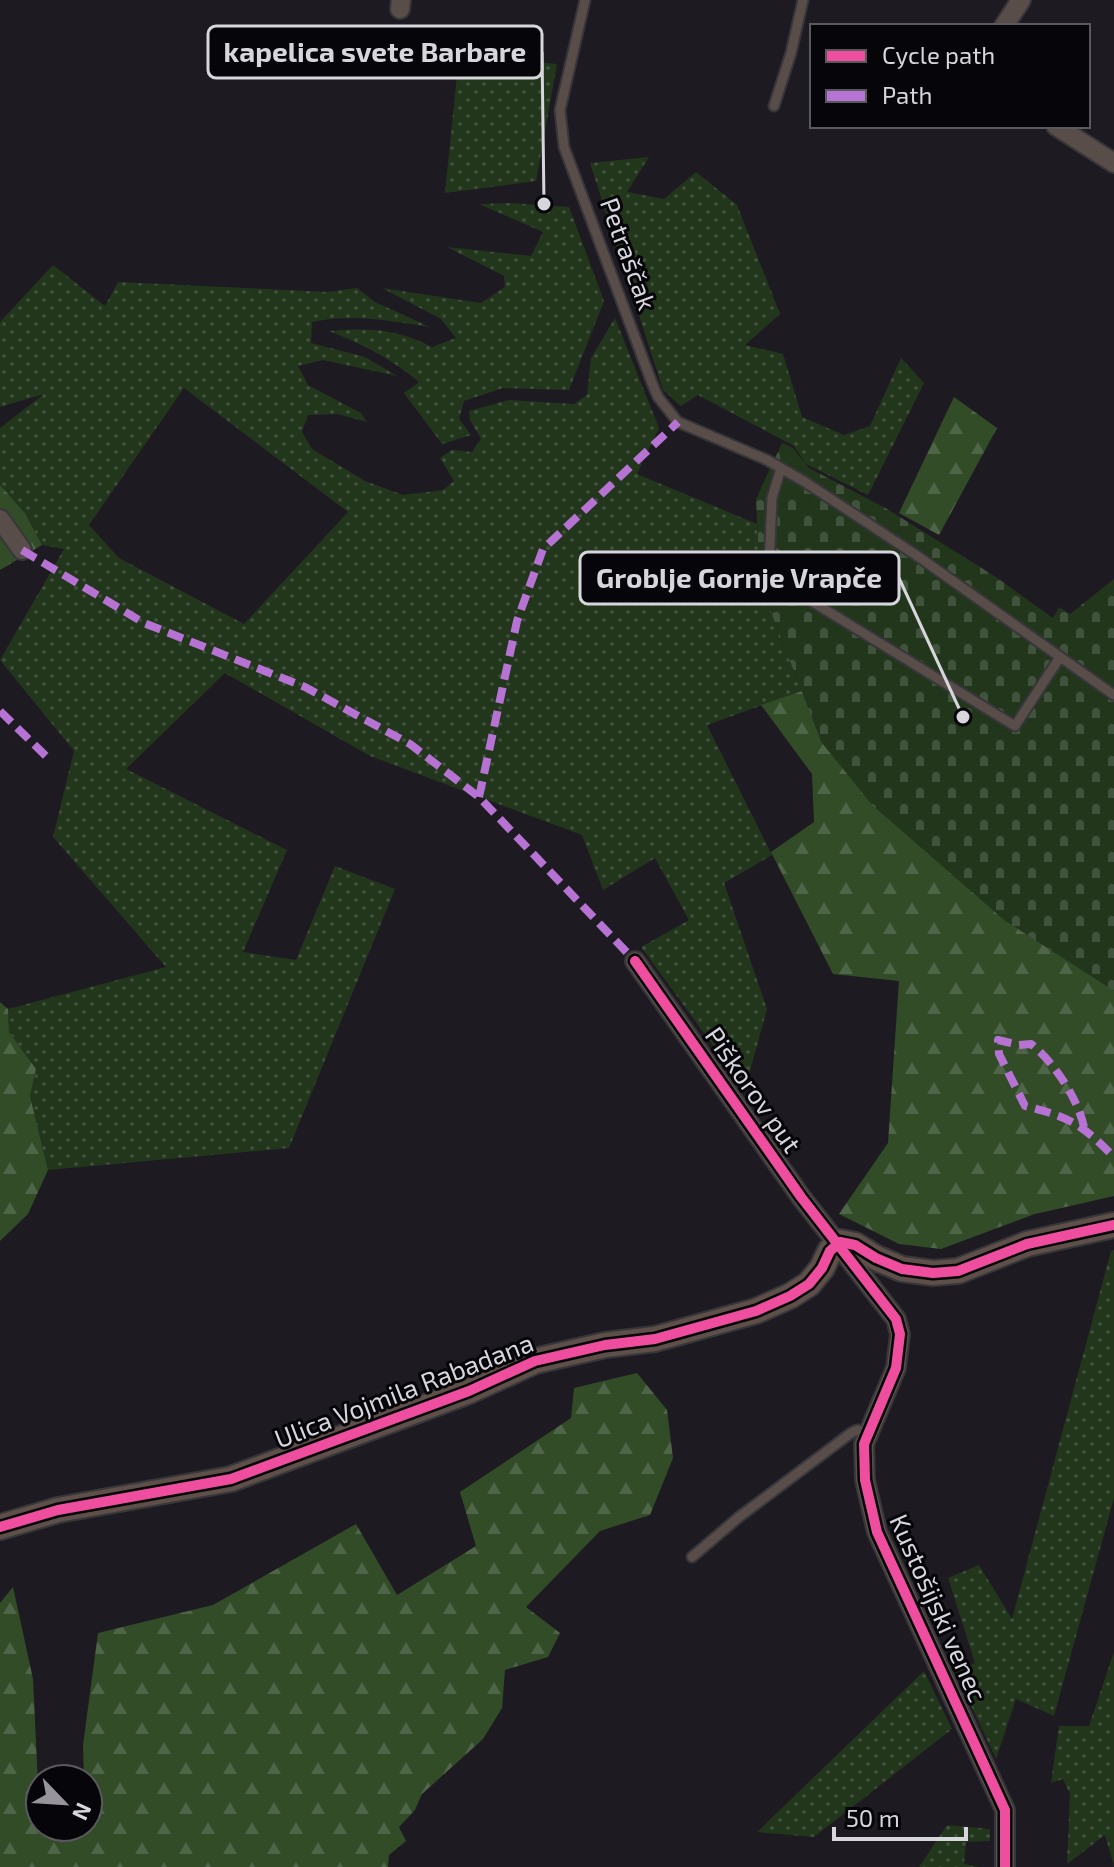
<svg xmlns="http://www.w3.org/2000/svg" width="1114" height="1867" viewBox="0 0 1114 1867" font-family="'Exo 2',sans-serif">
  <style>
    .grass { fill: url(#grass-dots); fill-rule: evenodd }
    .forest { fill: url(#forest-firs) }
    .cemetery { fill: url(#cemetery-stones) }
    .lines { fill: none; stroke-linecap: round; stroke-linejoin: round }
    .lane-casing { stroke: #37363a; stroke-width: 13 }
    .street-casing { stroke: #37363a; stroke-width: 22 }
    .secondary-casing { stroke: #37363a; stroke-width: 28 }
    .lane { stroke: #594d49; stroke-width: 9 }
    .street { stroke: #594d49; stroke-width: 18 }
    .secondary { stroke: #5e5049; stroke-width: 24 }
    .quiet { stroke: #b673d3; stroke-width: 8; stroke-dasharray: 16 8; stroke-linecap: butt }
    .cycleway-casing { stroke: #060509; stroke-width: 15 }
    .cycleway { stroke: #ef4d9e; stroke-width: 10 }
    .labels { text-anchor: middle; stroke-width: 6; stroke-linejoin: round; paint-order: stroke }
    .street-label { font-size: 26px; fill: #d8d6dd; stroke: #060509 }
    .leader { fill: none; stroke: #d8d6dd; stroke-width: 3 }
    .callout-dot { fill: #d8d6dd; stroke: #060509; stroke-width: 3 }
    .callout { fill: #060509; stroke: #d8d6dd; stroke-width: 3 }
    .callout-label { font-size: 28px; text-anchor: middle; font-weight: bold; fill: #d8d6dd }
  </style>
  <defs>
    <pattern id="grass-dots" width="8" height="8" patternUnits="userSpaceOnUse" patternTransform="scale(2)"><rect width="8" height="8" fill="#22361c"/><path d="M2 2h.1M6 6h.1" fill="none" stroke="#41523d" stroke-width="1.8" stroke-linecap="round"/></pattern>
    <pattern id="forest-firs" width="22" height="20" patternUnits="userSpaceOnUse" patternTransform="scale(2)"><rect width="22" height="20" fill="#324c28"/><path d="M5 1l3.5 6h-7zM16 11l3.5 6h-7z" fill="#4f6547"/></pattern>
    <pattern id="cemetery-stones" width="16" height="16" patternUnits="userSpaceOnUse" patternTransform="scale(2)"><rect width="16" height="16" fill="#22361c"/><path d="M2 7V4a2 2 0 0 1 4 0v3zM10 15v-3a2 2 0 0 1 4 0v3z" fill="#41523d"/></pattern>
  </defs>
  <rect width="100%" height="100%" fill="#1d1b21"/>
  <g class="grass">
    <polygon points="459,55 557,64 536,181 445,193"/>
    <polygon points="649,157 627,192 664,199 696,172 737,205 780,314 745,345 783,354 802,417 844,435 870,426 901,358 924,383 868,495 806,464 794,446 698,395 681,406 663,390 590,163"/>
    <path d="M 510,203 L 569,207 L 604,301 L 569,390 L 503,388 L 464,401 L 459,419 L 471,435 L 442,444 L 404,393 L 419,382 C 392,359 362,344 329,331 C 369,328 395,328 432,347 L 456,338 L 441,319 L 382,288 L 481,303 L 505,287 L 504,276 L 447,247 L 531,256 L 543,232 L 479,204 Z"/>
    <path d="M 53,265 L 105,306 L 118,282 L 328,292 L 357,288 L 375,302 L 430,327 C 392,321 351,313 312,322 L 311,343 L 365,357 L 397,376 L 323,360 L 298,366 L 308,385 L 361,413 L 367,422 L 338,414 L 308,415 L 302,432 L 312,449 L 365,481 L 403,495 L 443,490 L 454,481 L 440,458 L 452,450 L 472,452 L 481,439 L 470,420 L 469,411 L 509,400 L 574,404 L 587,395 L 591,358 L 615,318 L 659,428 L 637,474 L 757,524 L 760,584 L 802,691 L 707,725 L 772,855 L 724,883 L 767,1009 L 745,1089 L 641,947 L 689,920 L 655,858 L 603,890 L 582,835 L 370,756 L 225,673 L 126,769 L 287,850 L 243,952 L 296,960 L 335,866 L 395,889 L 289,1148 L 48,1170 L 30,1096 L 36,1069 L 9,1032 L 8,1009 L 166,967 L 53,837 L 74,751 L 0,660 L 64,549 L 42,545 L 25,513 L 0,485 L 0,428 L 44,394 L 0,407 L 0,322 ZM 184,388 L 348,512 L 244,624 L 119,558 L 89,525 Z"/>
    <polygon points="1114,1250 1114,1498 1054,1716 1016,1699 996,1759 955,1671 975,1663 948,1578 979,1565 1012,1619 1111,1251"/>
    <polygon points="1114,1652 1114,1866 1105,1835 1067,1864 1070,1794 1063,1779 1051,1783 1059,1726 1089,1726"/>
    <polygon points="924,1671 952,1729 814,1837 757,1832"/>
    <polygon points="947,1825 990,1829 990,1841 966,1842 964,1864 979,1867 919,1867"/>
  </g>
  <g class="forest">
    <polygon points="954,397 997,428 939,535 899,513"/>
    <polygon points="0,485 25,513 42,545 0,570"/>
    <polygon points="802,691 822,743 1114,982 1114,1196 1035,1214 941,1249 899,1244 839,1214 888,1143 899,981 833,974 771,852 814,822 812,774 761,705"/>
    <polygon points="0,1002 8,1009 9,1032 36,1069 30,1096 48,1170 28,1214 0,1241"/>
    <polygon points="637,1373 667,1410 673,1458 650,1515 600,1531 526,1607 560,1633 548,1657 505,1670 502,1708 483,1739 422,1794 415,1810 399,1827 406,1841 389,1855 388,1867 0,1867 0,1603 13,1587 33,1679 40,1827 88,1827 88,1779 84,1779 83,1745 98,1633 213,1605 356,1524 397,1595 476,1546 460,1492 571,1418 574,1388"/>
  </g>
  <polygon class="cemetery" points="782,443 793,448 809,468 887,509 996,577 1053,618 1059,607 1070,614 1114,579 1114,991 1004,920 872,805 822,743 760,584 756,499"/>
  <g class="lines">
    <defs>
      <g id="lane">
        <polyline points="585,0 560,110 564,147 652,383 658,397 678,422 767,460 805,482 916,555 1114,695"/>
        <polyline points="774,106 791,53 803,0"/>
        <polyline points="781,468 772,498 769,567 772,576 785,585 1015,726 1060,657"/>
        <polyline points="692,1557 739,1517 851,1433 857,1430 868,1432"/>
      </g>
      <g id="street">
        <polyline points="400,9 401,0"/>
        <polyline points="1004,26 1021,0"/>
        <polyline points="1056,126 1114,163"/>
        <polyline points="0,519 22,550"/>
        <polyline points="635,961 801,1197 896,1319 900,1334 896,1368 864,1444 865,1480 877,1532 1005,1810 1005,1867"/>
      </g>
      <polyline id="secondary" points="0,1527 58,1510 231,1479 469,1391 535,1361 605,1345 655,1339 756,1311 790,1296 809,1284 822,1268 830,1251 840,1242 855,1245 876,1258 902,1269 933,1273 958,1271 1027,1244 1114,1225"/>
    </defs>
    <use href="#lane" class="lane-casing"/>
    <use href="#street" class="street-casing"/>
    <use href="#secondary" class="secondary-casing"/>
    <use href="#lane" class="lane"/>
    <use href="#street" class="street"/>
    <use href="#secondary" class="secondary"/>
    <g class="quiet">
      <polyline points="22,550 144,623 305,687 410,744 479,797 635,961"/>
      <polyline points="0,711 48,758"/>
      <polyline points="479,797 517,621 543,549 678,422"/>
      <path d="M 1084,1127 C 1078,1099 1054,1062 1031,1044 L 1019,1045 L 998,1040 L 999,1054 L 1025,1106 C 1068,1117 1079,1122 1110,1153 L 1114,1153"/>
    </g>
    <defs>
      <g id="cycleway">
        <polyline points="635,961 801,1197 896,1319 900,1334 896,1368 864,1444 865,1480 877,1532 1005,1810 1005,1867"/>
        <polyline points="0,1527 58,1510 231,1479 469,1391 535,1361 605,1345 655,1339 756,1311 790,1296 809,1284 822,1268 830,1251 840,1242 855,1245 876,1258 902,1269 933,1273 958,1271 1027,1244 1114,1225"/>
      </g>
    </defs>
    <use href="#cycleway" class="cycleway-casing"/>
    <use href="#cycleway" class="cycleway"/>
  </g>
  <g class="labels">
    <g class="street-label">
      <text transform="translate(628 254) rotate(70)" y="9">Petraščak</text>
      <text transform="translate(753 1090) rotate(55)" y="9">Piškorov put</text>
      <text transform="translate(404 1391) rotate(-21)" y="9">Ulica Vojmila Rabadana</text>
      <text transform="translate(938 1608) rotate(66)" y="9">Kustošijski venec</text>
    </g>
  </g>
  <path class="leader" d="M544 204L542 52M963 717L899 578"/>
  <g class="callout-dot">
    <circle cx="544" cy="204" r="8"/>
    <circle cx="963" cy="717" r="8"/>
  </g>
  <g class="callout">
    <rect x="208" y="26" width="334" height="52" rx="8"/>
    <rect x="580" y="552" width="319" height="52" rx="8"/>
  </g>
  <g class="callout-label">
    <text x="375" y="62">kapelica svete Barbare</text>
    <text x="739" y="588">Groblje Gornje Vrapče</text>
  </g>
  <rect x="810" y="24" width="280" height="104" fill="#060509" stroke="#5a595e" stroke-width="2"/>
  <rect x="826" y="50" width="40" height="12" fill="#ef4d9e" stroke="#5a595e" stroke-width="2"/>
  <text x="882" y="64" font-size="24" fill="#d8d6dd">Cycle path</text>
  <rect x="826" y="90" width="40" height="12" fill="#b673d3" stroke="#5a595e" stroke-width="2"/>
  <text x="882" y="104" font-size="24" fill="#d8d6dd">Path</text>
  <g transform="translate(64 1803) rotate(115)"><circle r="38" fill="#060509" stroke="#5a595e" stroke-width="2"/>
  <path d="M0-6L14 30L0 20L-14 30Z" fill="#97959b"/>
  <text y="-12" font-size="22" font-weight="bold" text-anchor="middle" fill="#d8d6dd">N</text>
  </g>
  <path d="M834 1827v12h132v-12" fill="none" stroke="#d8d6dd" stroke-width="4"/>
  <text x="846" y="1827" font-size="24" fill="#d8d6dd" stroke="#060509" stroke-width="6" paint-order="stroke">50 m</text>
</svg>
